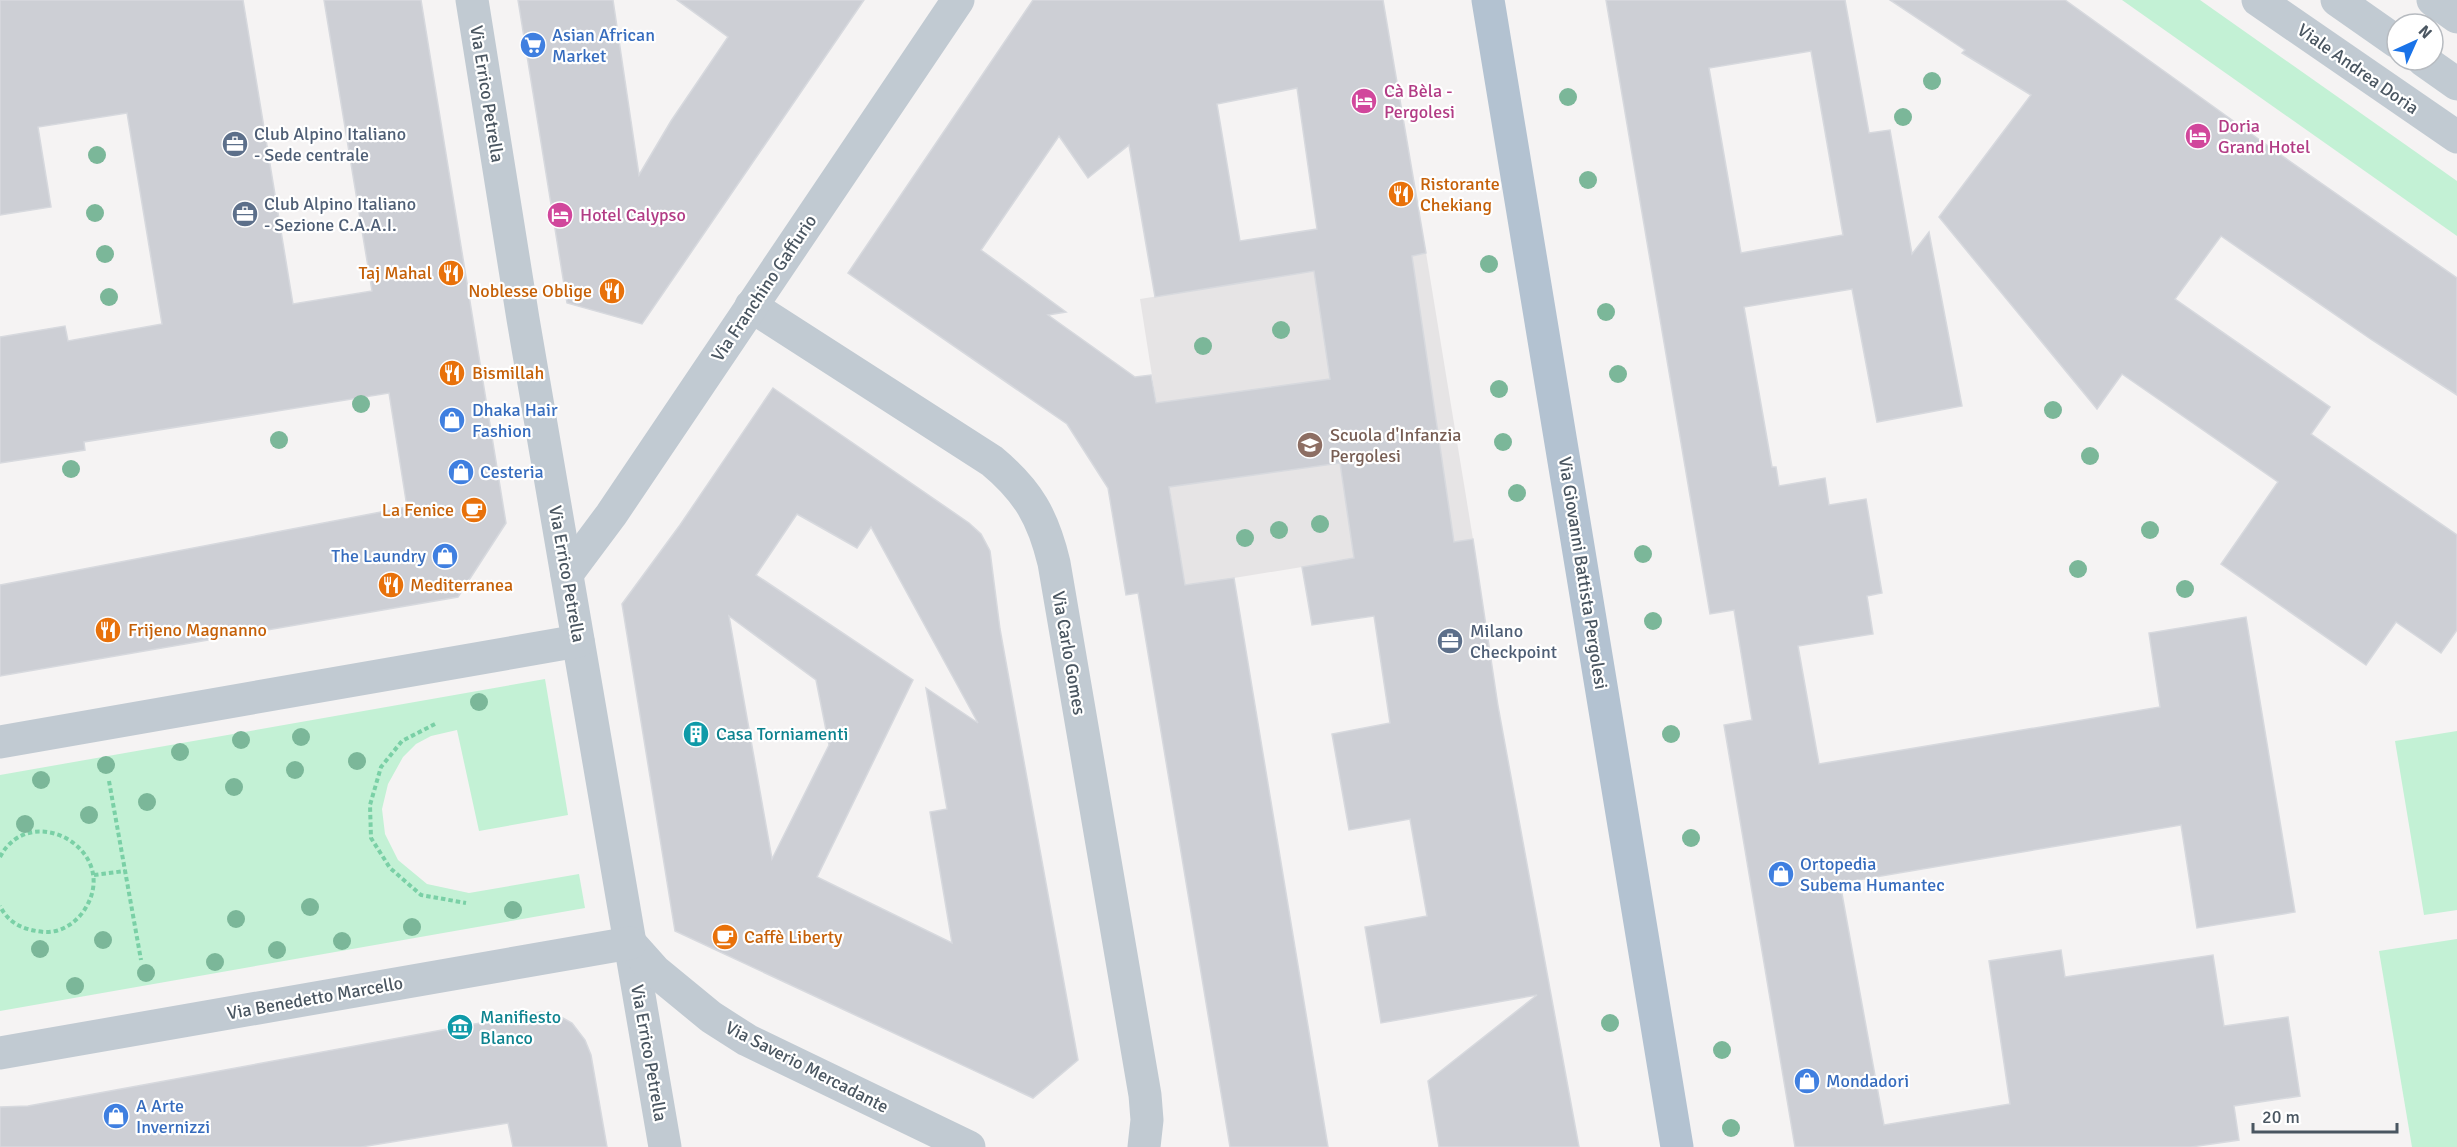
<svg xmlns="http://www.w3.org/2000/svg" width="2457" height="1147" viewBox="0 0 2457 1147" font-family="Signika,sans-serif">
  <style>
    .education { fill: #e6e4e5 }
    .green { fill: #c3f1d5 }
    .building { fill: #cdcfd5; stroke: #d7d9de; stroke-width: 1.5; fill-rule: evenodd }
    .lines { fill: none; stroke-linecap: round; stroke-linejoin: round }
    .path { stroke: #7ad0a6; stroke-width: 4; stroke-dasharray: 4.5 3; stroke-linecap: butt }
    .minor { stroke: #c1cad2; stroke-width: 33 }
    .major { stroke: #b3c2d1; stroke-width: 33 }
    .tree { fill: #7bb799 }
    .labels { text-anchor: middle; stroke-width: 4.5; stroke-linejoin: round; paint-order: stroke }
    .shop-label { font-size: 18px; fill: #366cbe; stroke: #fff; text-anchor: start }
    .street-label { font-size: 18px; fill: #4a5661; stroke: #fff }
    .hotel-label { font-size: 18px; fill: #b23c85; stroke: #fff; text-anchor: start }
    .service-label { font-size: 18px; fill: #4e5e75; stroke: #fff; text-anchor: start }
    .food-label { font-size: 18px; fill: #c56008; stroke: #fff; text-anchor: start }
    .education-label { font-size: 18px; fill: #785e54; stroke: #fff; text-anchor: start }
    .culture-label { font-size: 18px; fill: #0d838f; stroke: #fff; text-anchor: start }
  </style>
  <rect width="100%" height="100%" fill="#f5f3f3"/>
  <polygon class="education" points="1426,253 1473,539 1185,586 1140,299"/>
  <g class="green">
    <polygon points="2122,0 2200,0 2457,181 2457,236"/>
    <polygon points="545,679 568,815 479,831 457,730 431,736 416,744 403,757 388,784 382,809 385,834 398,860 427,884 469,893 579,874 585,908 0,1011 0,775"/>
    <polygon points="2457,731 2457,910 2424,915 2395,741"/>
    <polygon points="2457,939 2457,1147 2412,1147 2379,951"/>
  </g>
  <g class="building">
    <polygon points="0,0 243,0 293,304 372,291 324,0 421,0 506,523 458,597 0,676 0,585 407,507 389,393 84,442 85,450 0,463 0,337 65,326 68,341 162,324 127,113 38,127 51,207 0,215"/>
    <polygon points="518,0 613,0 639,175 671,121 728,37 677,0 864,0 642,324 567,303"/>
    <path d="M 1033,0 L 1383,0 L 1426,253 L 1412,256 L 1454,542 L 1473,539 L 1498,706 L 1579,1147 L 1439,1147 L 1428,1081 L 1537,995 L 1381,1023 L 1365,927 L 1427,916 L 1410,819 L 1349,830 L 1332,734 L 1390,723 L 1374,616 L 1312,625 L 1302,567 L 1354,558 L 1340,463 L 1169,487 L 1185,585 L 1234,578 L 1328,1147 L 1230,1147 L 1138,593 L 1126,595 L 1108,488 L 1067,424 L 848,273 ZM 1297,88 L 1317,229 L 1240,241 L 1217,104 ZM 1059,136 L 1088,178 L 1129,145 L 1155,297 L 1314,271 L 1330,379 L 1156,403 L 1151,375 L 1135,377 L 1048,315 L 1066,312 L 981,250 Z"/>
    <path d="M 1606,0 L 1845,0 L 1869,133 L 1890,130 L 1912,254 L 1929,232 L 1962,406 L 1877,422 L 1852,289 L 1744,307 L 1772,467 L 1776,467 L 1779,486 L 1825,478 L 1829,505 L 1866,499 L 1882,593 L 1867,596 L 1873,634 L 1798,646 L 1819,764 L 2160,707 L 2149,633 L 2246,617 L 2295,912 L 2197,928 L 2181,825 L 1840,883 L 1884,1125 L 2010,1104 L 1989,961 L 2061,950 L 2065,977 L 2213,955 L 2224,1026 L 2288,1017 L 2300,1096 L 2234,1106 L 2239,1140 L 2191,1147 L 1795,1147 L 1724,725 L 1752,720 L 1734,610 L 1710,614 ZM 1811,51 L 1843,235 L 1741,253 L 1709,68 Z"/>
    <polygon points="1890,0 2065,0 2278,153 2457,278 2457,395 2372,340 2221,236 2175,299 2330,407 2311,434 2457,535 2457,630 2441,653 2396,622 2366,665 2221,564 2278,482 2122,374 2097,409 1939,217 2031,95 1962,53 1965,50"/>
    <path d="M 773,388 L 969,523 L 981,534 L 990,551 L 1000,629 L 1078,1060 L 1033,1098 L 675,931 L 622,604 L 680,525 ZM 797,514 L 857,548 L 871,527 L 978,723 L 926,688 L 947,809 L 930,812 L 952,943 L 817,877 L 913,680 L 756,575 ZM 729,616 L 816,680 L 829,745 L 772,859 Z"/>
    <polygon points="540,1012 554,1013 572,1023 585,1040 591,1055 607,1147 513,1147 508,1123 361,1147 0,1147 0,1107 28,1106"/>
  </g>
  <g class="lines">
    <g class="path">
      <polyline points="435,724 402,741 381,767 370,805 371,838 390,868 421,895 466,903"/>
      <polyline points="109,781 141,960"/>
      <path d="M 0,857 C 31,798 125,852 83,912 C 74,924 60,933 44,932 C 24,930 9,924 0,906"/>
      <polyline points="94,875 125,871"/>
    </g>
    <g class="minor">
      <polyline points="472,0 523,319 665,1147"/>
      <polyline points="2258,0 2457,137"/>
      <polyline points="2337,0 2397,42"/>
      <polyline points="2433,0 2457,17"/>
      <polyline points="2423,60 2457,84"/>
      <path d="M 751,306 L 992,461 C 1028,491 1043,517 1054,563 L 1145,1095 L 1147,1120 L 1144,1147"/>
      <polyline points="567,574 611,515 958,0"/>
      <polyline points="0,742 578,641"/>
      <polyline points="630,943 655,971 711,1017 747,1040 969,1147"/>
      <polyline points="0,1053 630,943"/>
    </g>
    <polyline class="major" points="1488,0 1677,1147"/>
  </g>
  <g class="tree">
    <circle cx="1932" cy="81" r="9"/>
    <circle cx="1568" cy="97" r="9"/>
    <circle cx="1903" cy="117" r="9"/>
    <circle cx="97" cy="155" r="9"/>
    <circle cx="1588" cy="180" r="9"/>
    <circle cx="95" cy="213" r="9"/>
    <circle cx="105" cy="254" r="9"/>
    <circle cx="1489" cy="264" r="9"/>
    <circle cx="109" cy="297" r="9"/>
    <circle cx="1606" cy="312" r="9"/>
    <circle cx="1281" cy="330" r="9"/>
    <circle cx="1203" cy="346" r="9"/>
    <circle cx="1618" cy="374" r="9"/>
    <circle cx="1499" cy="389" r="9"/>
    <circle cx="361" cy="404" r="9"/>
    <circle cx="2053" cy="410" r="9"/>
    <circle cx="279" cy="440" r="9"/>
    <circle cx="1503" cy="442" r="9"/>
    <circle cx="2090" cy="456" r="9"/>
    <circle cx="71" cy="469" r="9"/>
    <circle cx="1517" cy="493" r="9"/>
    <circle cx="1320" cy="524" r="9"/>
    <circle cx="1279" cy="530" r="9"/>
    <circle cx="2150" cy="530" r="9"/>
    <circle cx="1245" cy="538" r="9"/>
    <circle cx="1643" cy="554" r="9"/>
    <circle cx="2078" cy="569" r="9"/>
    <circle cx="2185" cy="589" r="9"/>
    <circle cx="1653" cy="621" r="9"/>
    <circle cx="479" cy="702" r="9"/>
    <circle cx="1671" cy="734" r="9"/>
    <circle cx="301" cy="737" r="9"/>
    <circle cx="241" cy="740" r="9"/>
    <circle cx="180" cy="752" r="9"/>
    <circle cx="357" cy="761" r="9"/>
    <circle cx="106" cy="765" r="9"/>
    <circle cx="295" cy="770" r="9"/>
    <circle cx="41" cy="780" r="9"/>
    <circle cx="234" cy="787" r="9"/>
    <circle cx="147" cy="802" r="9"/>
    <circle cx="89" cy="815" r="9"/>
    <circle cx="25" cy="824" r="9"/>
    <circle cx="1691" cy="838" r="9"/>
    <circle cx="310" cy="907" r="9"/>
    <circle cx="513" cy="910" r="9"/>
    <circle cx="236" cy="919" r="9"/>
    <circle cx="412" cy="927" r="9"/>
    <circle cx="103" cy="940" r="9"/>
    <circle cx="342" cy="941" r="9"/>
    <circle cx="40" cy="949" r="9"/>
    <circle cx="277" cy="950" r="9"/>
    <circle cx="215" cy="962" r="9"/>
    <circle cx="146" cy="973" r="9"/>
    <circle cx="75" cy="986" r="9"/>
    <circle cx="1610" cy="1023" r="9"/>
    <circle cx="1722" cy="1050" r="9"/>
    <circle cx="1731" cy="1128" r="9"/>
  </g>
  <defs>
    <symbol id="supermarket-disc" viewBox="-11 -11 22 22"><circle r="9.5" fill="#3f7fe0" stroke="#fff"/><path d="M-6-5.5h2.5l.6 2H6L4.5 2H-2.5L-4.4-4H-6ZM-1.5 3.2a1.3 1.3 0 1 0 .1 0ZM3 3.2a1.3 1.3 0 1 0 .1 0Z" fill="#fff"/></symbol>
    <symbol id="hotel-disc" viewBox="-11 -11 22 22"><circle r="9.5" fill="#d1479c" stroke="#fff"/><path d="M-6-4.5h1.5V1H6V5H4.5V3h-9V5H-6ZM-4 0a1.8 1.8 0 1 1 3.6 0ZM.5 0V-2.5h3Q6-2.5 6 0Z" fill="#fff"/></symbol>
    <symbol id="office-disc" viewBox="-11 -11 22 22"><circle r="9.5" fill="#5c6f8a" stroke="#fff"/><path d="M-6-3h4V-5.5h4V-3h4V5H-6ZM-1-4.5V-3h2v-1.5ZM-6 0V1H6V0Z" fill="#fff"/></symbol>
    <symbol id="restaurant-disc" viewBox="-11 -11 22 22"><circle r="9.5" fill="#e8710a" stroke="#fff"/><path d="M-5-6h1v4h1v-4h1v4h1v-4h1v5L-1.5 .5V6h-2V.5L-5-1ZM5-6V6H3V1.5H1.5Q1.5-4 5-6Z" fill="#fff"/></symbol>
    <symbol id="shop-disc" viewBox="-11 -11 22 22"><circle r="9.5" fill="#3f7fe0" stroke="#fff"/><path d="M-5-2.5h2.3a2.7 3.5 0 0 1 5.4 0H5L5.5 6h-11ZM-1.5-2.5h3a1.5 2.3 0 0 0-3 0Z" fill="#fff"/></symbol>
    <symbol id="school-disc" viewBox="-11 -11 22 22"><circle r="9.5" fill="#8d6e63" stroke="#fff"/><path d="M0-5L7-2L0 1L-7-2ZM-4 1L0 2.5L4 1V4Q0 6-4 4Z" fill="#fff"/></symbol>
    <symbol id="cafe-disc" viewBox="-11 -11 22 22"><circle r="9.5" fill="#e8710a" stroke="#fff"/><path d="M-5.5-4.5H6V0H3Q3 3.5 0 3.5H-2.5Q-5.5 3.5-5.5 0ZM3-3.2v2h1.7v-2ZM-6 4.5H4V6H-6Z" fill="#fff"/></symbol>
    <symbol id="building-disc" viewBox="-11 -11 22 22"><circle r="9.5" fill="#0f9aa8" stroke="#fff"/><path d="M-4-6H4V6H1V3H-1V6H-4ZM-2.5-4.3h1.7v1.8h-1.7ZM.8-4.3h1.7v1.8H.8ZM-2.5-1h1.7V.8h-1.7ZM.8-1h1.7V.8H.8Z" fill="#fff"/></symbol>
    <symbol id="museum-disc" viewBox="-11 -11 22 22"><circle r="9.5" fill="#0f9aa8" stroke="#fff"/><path d="M0-6L6-3V-2H-6V-3ZM-5-1h2V3h-2ZM-1-1h2V3h-2ZM3-1h2V3H3ZM-6 4H6V6H-6Z" fill="#fff"/></symbol>
  </defs>
  <g fill-rule="evenodd">
    <use href="#supermarket-disc" x="518" y="30" width="30" height="30"/>
    <use href="#hotel-disc" x="1349" y="86" width="30" height="30"/>
    <use href="#hotel-disc" x="2183" y="121" width="30" height="30"/>
    <use href="#office-disc" x="220" y="129" width="30" height="30"/>
    <use href="#restaurant-disc" x="1386" y="179" width="30" height="30"/>
    <use href="#office-disc" x="230" y="199" width="30" height="30"/>
    <use href="#hotel-disc" x="545" y="200" width="30" height="30"/>
    <use href="#restaurant-disc" x="436" y="258" width="30" height="30"/>
    <use href="#restaurant-disc" x="597" y="276" width="30" height="30"/>
    <use href="#restaurant-disc" x="437" y="358" width="30" height="30"/>
    <use href="#shop-disc" x="437" y="405" width="30" height="30"/>
    <use href="#school-disc" x="1295" y="430" width="30" height="30"/>
    <use href="#shop-disc" x="446" y="457" width="30" height="30"/>
    <use href="#cafe-disc" x="459" y="495" width="30" height="30"/>
    <use href="#shop-disc" x="430" y="541" width="30" height="30"/>
    <use href="#restaurant-disc" x="376" y="570" width="30" height="30"/>
    <use href="#restaurant-disc" x="93" y="615" width="30" height="30"/>
    <use href="#office-disc" x="1435" y="626" width="30" height="30"/>
    <use href="#building-disc" x="681" y="719" width="30" height="30"/>
    <use href="#shop-disc" x="1766" y="859" width="30" height="30"/>
    <use href="#cafe-disc" x="710" y="922" width="30" height="30"/>
    <use href="#museum-disc" x="445" y="1012" width="30" height="30"/>
    <use href="#shop-disc" x="1792" y="1066" width="30" height="30"/>
    <use href="#shop-disc" x="101" y="1101" width="30" height="30"/>
  </g>
  <g class="labels">
    <g class="shop-label">
      <text x="552" y="41">Asian African<tspan x="552" dy="21">Market</tspan></text>
      <text x="472" y="416">Dhaka Hair<tspan x="472" dy="21">Fashion</tspan></text>
      <text x="480" y="478">Cesteria</text>
      <text x="426" y="562" text-anchor="end">The Laundry</text>
      <text x="1800" y="870">Ortopedia<tspan x="1800" dy="21">Subema Humantec</tspan></text>
      <text x="1826" y="1087">Mondadori</text>
      <text x="136" y="1112">A Arte<tspan x="136" dy="21">Invernizzi</tspan></text>
    </g>
    <g class="street-label">
      <text transform="translate(2358 69) rotate(35)" y="6">Viale Andrea Doria</text>
      <text transform="translate(487 94) rotate(81)" y="6">Via Errico Petrella</text>
      <text transform="translate(764 288) rotate(-56)" y="6">Via Franchino Gaffurio</text>
      <text transform="translate(1583 573) rotate(81)" y="6">Via Giovanni Battista Pergolesi</text>
      <text transform="translate(567 574) rotate(80)" y="6">Via Errico Petrella</text>
      <text transform="translate(1069 653) rotate(80)" y="6">Via Carlo Gomes</text>
      <text transform="translate(315 998) rotate(-10)" y="6">Via Benedetto Marcello</text>
      <text transform="translate(649 1053) rotate(80)" y="6">Via Errico Petrella</text>
      <text transform="translate(807 1067) rotate(27)" y="6">Via Saverio Mercadante</text>
    </g>
    <g class="hotel-label">
      <text x="1384" y="97">Cà Bèla -<tspan x="1384" dy="21">Pergolesi</tspan></text>
      <text x="2218" y="132">Doria<tspan x="2218" dy="21">Grand Hotel</tspan></text>
      <text x="580" y="221">Hotel Calypso</text>
    </g>
    <g class="service-label">
      <text x="254" y="140">Club Alpino Italiano<tspan x="254" dy="21">- Sede centrale</tspan></text>
      <text x="264" y="210">Club Alpino Italiano<tspan x="264" dy="21">- Sezione C.A.A.I.</tspan></text>
      <text x="1470" y="637">Milano<tspan x="1470" dy="21">Checkpoint</tspan></text>
    </g>
    <g class="food-label">
      <text x="1420" y="190">Ristorante<tspan x="1420" dy="21">Chekiang</tspan></text>
      <text x="432" y="279" text-anchor="end">Taj Mahal</text>
      <text x="592" y="297" text-anchor="end">Noblesse Oblige</text>
      <text x="472" y="379">Bismillah</text>
      <text x="454" y="516" text-anchor="end">La Fenice</text>
      <text x="410" y="591">Mediterranea</text>
      <text x="128" y="636">Frijeno Magnanno</text>
      <text x="744" y="943">Caffè Liberty</text>
    </g>
    <g class="education-label">
      <text x="1330" y="441">Scuola d'Infanzia<tspan x="1330" dy="21">Pergolesi</tspan></text>
    </g>
    <g class="culture-label">
      <text x="716" y="740">Casa Torniamenti</text>
      <text x="480" y="1023">Manifiesto<tspan x="480" dy="21">Blanco</tspan></text>
    </g>
  </g>
  <g transform="translate(2415 42) rotate(45)"><circle r="28" fill="#ffffff" stroke="#b7bbc0" stroke-width="1.5"/>
  <path d="M0-4.5L10 22L0 15L-10 22Z" fill="#1a73e8"/>
  <text y="-9" font-size="16" font-weight="bold" text-anchor="middle" fill="#4a5661">N</text>
  </g>
  <path d="M2253 1123v9h144v-9" fill="none" stroke="#4a5661" stroke-width="3"/>
  <text x="2262" y="1123" font-size="18" fill="#4a5661" stroke="#ffffff" stroke-width="4.5" paint-order="stroke">20 m</text>
</svg>
